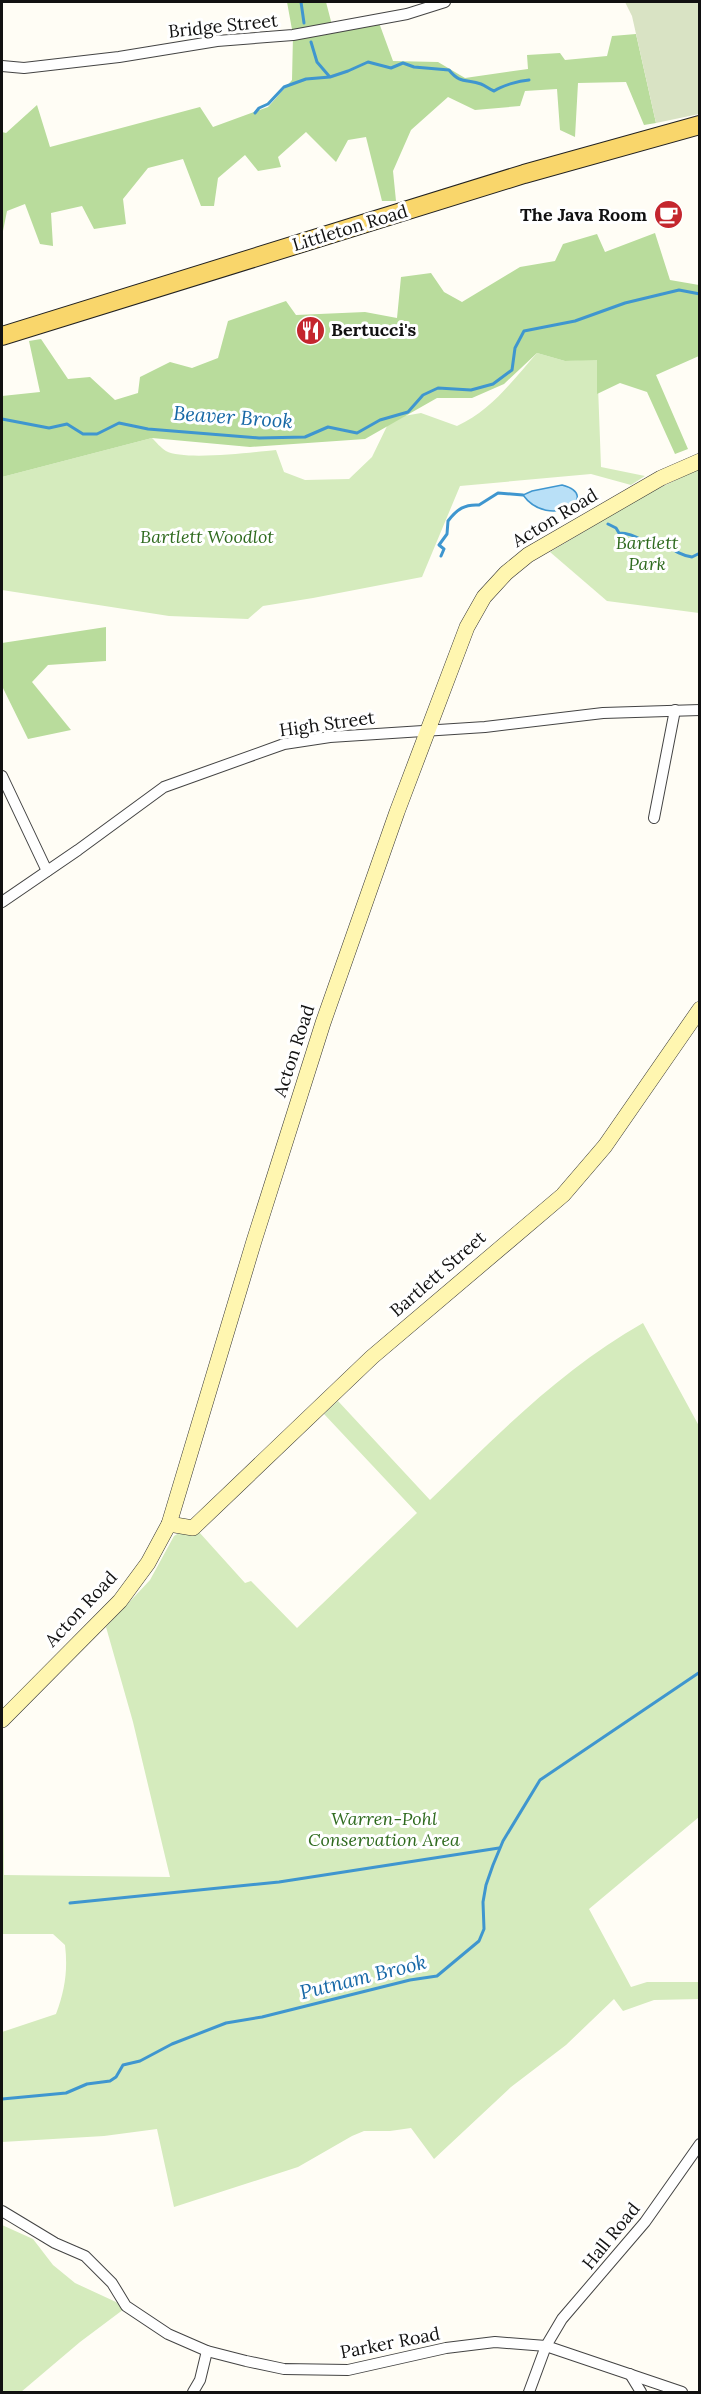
<svg xmlns="http://www.w3.org/2000/svg" width="701" height="2394" viewBox="0 0 701 2394" font-family="Lora,serif">
  <style>
    .green { fill: #d5ebbd }
    .forest { fill: #b9dc9c }
    .cemetery { fill: #d9e3c4 }
    .water { fill: #b9e0f7; stroke: #3f96cf; stroke-width: 1.5 }
    .lines { fill: none; stroke-linecap: round; stroke-linejoin: round }
    .stream { stroke: #3f96cf; stroke-width: 3 }
    .street-casing { stroke: #444; stroke-width: 12 }
    .secondary-casing { stroke: #333; stroke-width: 16 }
    .primary-casing { stroke: #222; stroke-width: 20 }
    .street { stroke: #fff; stroke-width: 10 }
    .secondary { stroke: #fff6b0; stroke-width: 15 }
    .primary { stroke: #f9d66b; stroke-width: 18 }
    .labels { text-anchor: middle; stroke-width: 6; stroke-linejoin: round; paint-order: stroke }
    .street-label { font-size: 18px; fill: #111; stroke: #fff }
    .poi-label { font-size: 18px; font-weight: bold; fill: #111; stroke: #fff; text-anchor: end }
    .park-label { font-size: 18px; font-style: italic; fill: #2f6b1f; stroke: #fff }
    .water-label { font-size: 20px; font-style: italic; fill: #1768a6; stroke: #fff }
  </style>
  <rect width="100%" height="100%" fill="#fffdf5"/>
  <g class="green">
    <path d="M 537,353 L 565,361 L 597,359 L 601,467 L 645,476 L 631,485 L 591,474 L 460,486 L 422,577 L 313,598 L 263,606 L 248,619 L 169,616 L 2,590 L 2,477 L 152,438 C 156,442 161,448 166,451 C 184,461 254,452 276,450 L 284,472 L 305,480 L 349,479 L 372,457 L 388,424 L 398,417 L 421,413 L 457,426 C 491,411 513,380 537,353 Z"/>
    <polygon points="699,469 699,613 607,601 550,552 647,494"/>
    <path d="M 643,1323 L 699,1426 L 699,1817 L 589,1909 L 631,1987 L 647,1982 L 699,1982 L 699,1999 L 654,2000 L 623,2011 L 614,1999 L 566,2045 L 511,2087 L 434,2159 L 411,2128 L 390,2131 L 364,2131 L 352,2136 L 298,2167 L 174,2207 L 157,2129 L 104,2136 L 2,2142 L 2,2032 L 56,2014 C 65,1990 68,1970 65,1945 L 53,1934 L 2,1934 L 2,1731 L 3,1729 L 4,1875 L 170,1877 L 133,1722 L 106,1627 L 150,1580 L 174,1536 L 179,1533 L 199,1532 L 245,1583 L 251,1581 L 297,1628 L 417,1513 L 324,1414 L 338,1401 L 430,1500 C 496,1436 563,1368 643,1323 Z"/>
    <polygon points="2,2225 33,2239 53,2265 75,2283 116,2302 124,2309 80,2342 21,2392 2,2392"/>
  </g>
  <g class="forest">
    <polygon points="287,2 326,2 333,29 378,20 393,61 438,62 465,78 528,69 527,55 560,53 565,60 607,56 612,36 636,34 656,123 644,125 626,82 578,83 575,137 560,130 557,89 525,91 520,106 475,110 448,97 411,130 393,171 396,201 382,201 366,137 348,140 336,162 306,132 278,157 281,167 258,171 245,155 218,178 214,206 201,206 183,159 148,168 123,199 126,224 94,229 82,206 51,213 53,246 40,244 25,204 7,211 2,236 2,132 6,133 37,105 50,147 200,107 213,127 268,107 292,80 293,35"/>
    <polygon points="655,233 670,280 699,285 699,356 656,375 688,449 675,454 647,392 620,383 597,394 597,360 565,361 537,353 504,384 472,398 437,398 365,439 250,447 152,438 2,477 2,396 40,392 29,341 41,339 68,379 90,377 115,400 138,393 140,377 170,362 192,368 218,358 228,321 286,301 296,315 365,312 397,318 401,277 431,273 444,292 462,302 520,267 555,261 563,244 597,234 605,252"/>
    <polygon points="106,627 106,661 48,665 32,682 71,730 28,739 2,686 2,643"/>
  </g>
  <polygon class="cemetery" points="625,2 699,2 699,114 656,123 632,16"/>
  <path class="water" d="M 562,485 C 604,496 549,531 523,495 L 532,491 Z"/>
  <g class="lines">
    <g class="stream">
      <polyline points="301,2 304,23"/>
      <polyline points="311,42 317,62 329,76"/>
      <path d="M 255,113 L 259,108 L 268,104 L 284,87 L 306,79 L 330,77 L 348,71 L 368,62 L 391,68 L 403,63 L 414,67 L 449,70 C 460,84 467,79 481,84 C 486,86 489,89 494,91 C 503,85 519,81 529,80"/>
      <polyline points="2,419 49,428 67,424 83,434 97,434 119,423 148,429 259,438 305,437 328,427 357,433 380,420 408,412 423,395 438,388 471,390 493,384 512,370 515,348 524,331 575,321 625,303 679,290 700,294"/>
      <path d="M 608,524 L 616,528 L 619,533 C 631,533 637,538 648,543 C 652,545 662,544 668,545 C 676,552 681,555 692,557 L 700,553"/>
      <path d="M 441,556 L 444,549 L 439,545 L 447,534 L 448,521 C 457,509 465,504 479,505 L 498,493 L 523,495"/>
      <polyline points="70,1903 279,1882 499,1848"/>
      <polyline points="2,2099 66,2093 87,2084 110,2081 116,2077 123,2065 140,2061 172,2044 226,2023 262,2017 410,1980 437,1976 479,1941 484,1929 483,1902 486,1885 493,1865 503,1841 540,1780 700,1672"/>
    </g>
    <defs>
      <g id="street">
        <polyline points="2,66 24,68 119,57 217,41 293,35 407,14 445,2"/>
        <polyline points="2,776 47,871"/>
        <polyline points="654,818 675,710"/>
        <polyline points="2,902 78,850 164,787 284,744 330,737 485,727 603,713 700,710"/>
        <polyline points="2,2211 55,2243 85,2256 112,2283 126,2306 168,2334 207,2351 246,2361 284,2369 348,2370 446,2348 495,2342 546,2346 682,2392"/>
        <polyline points="630,2374 641,2392"/>
        <polyline points="193,2392 200,2380 207,2351"/>
        <polyline points="529,2392 546,2346 562,2319 645,2222 700,2144"/>
      </g>
      <g id="secondary">
        <polyline points="169,1524 193,1528 372,1357 563,1195 605,1146 700,1009"/>
        <polyline points="2,1720 120,1601 148,1563 169,1524 254,1241 323,1023 397,812 467,627 484,597 506,573 528,555 661,478 700,461"/>
      </g>
      <polyline id="primary" points="2,336 524,174 700,125"/>
    </defs>
    <use href="#street" class="street-casing"/>
    <use href="#secondary" class="secondary-casing"/>
    <use href="#primary" class="primary-casing"/>
    <use href="#street" class="street"/>
    <use href="#secondary" class="secondary"/>
    <use href="#primary" class="primary"/>
  </g>
  <defs>
    <symbol id="cafe-disc" viewBox="-11 -11 22 22"><circle r="9.5" fill="#c4262e" stroke="#fff"/><path d="M-5.5-4.5H6V0H3Q3 3.5 0 3.5H-2.5Q-5.5 3.5-5.5 0ZM3-3.2v2h1.7v-2ZM-6 4.5H4V6H-6Z" fill="#fff"/></symbol>
    <symbol id="restaurant-disc" viewBox="-11 -11 22 22"><circle r="9.5" fill="#c4262e" stroke="#fff"/><path d="M-5-6h1v4h1v-4h1v4h1v-4h1v5L-1.5 .5V6h-2V.5L-5-1ZM5-6V6H3V1.5H1.5Q1.5-4 5-6Z" fill="#fff"/></symbol>
  </defs>
  <g fill-rule="evenodd">
    <use href="#cafe-disc" x="652" y="198" width="33" height="33"/>
    <use href="#restaurant-disc" x="294" y="314" width="33" height="33"/>
  </g>
  <g class="labels">
    <g class="street-label">
      <text transform="translate(223 26) rotate(-6)" y="6">Bridge Street</text>
      <text transform="translate(350 228) rotate(-17)" y="6">Littleton Road</text>
      <text transform="translate(555 518) rotate(-31)" y="6">Acton Road</text>
      <text transform="translate(327 724) rotate(-8)" y="6">High Street</text>
      <text transform="translate(294 1051) rotate(-72)" y="6">Acton Road</text>
      <text transform="translate(438 1274) rotate(-41)" y="6">Bartlett Street</text>
      <text transform="translate(81 1609) rotate(-47)" y="6">Acton Road</text>
      <text transform="translate(611 2236) rotate(-51)" y="6">Hall Road</text>
      <text transform="translate(390 2343) rotate(-11)" y="6">Parker Road</text>
    </g>
    <g class="poi-label">
      <text x="647" y="221">The Java Room</text>
      <text x="331" y="336" text-anchor="start">Bertucci's</text>
    </g>
    <g class="park-label">
      <text x="207" y="543">Bartlett Woodlot</text>
      <text x="647" y="549">Bartlett<tspan x="647" dy="21">Park</tspan></text>
      <text x="384" y="1825">Warren-Pohl<tspan x="384" dy="21">Conservation Area</tspan></text>
    </g>
    <g class="water-label">
      <text transform="translate(233 417) rotate(4)" y="7">Beaver Brook</text>
      <text transform="translate(363 1977) rotate(-14)" y="7">Putnam Brook</text>
    </g>
  </g>
  <rect width="701" height="2394" fill="none" stroke="#111111" stroke-width="6"/>
</svg>
